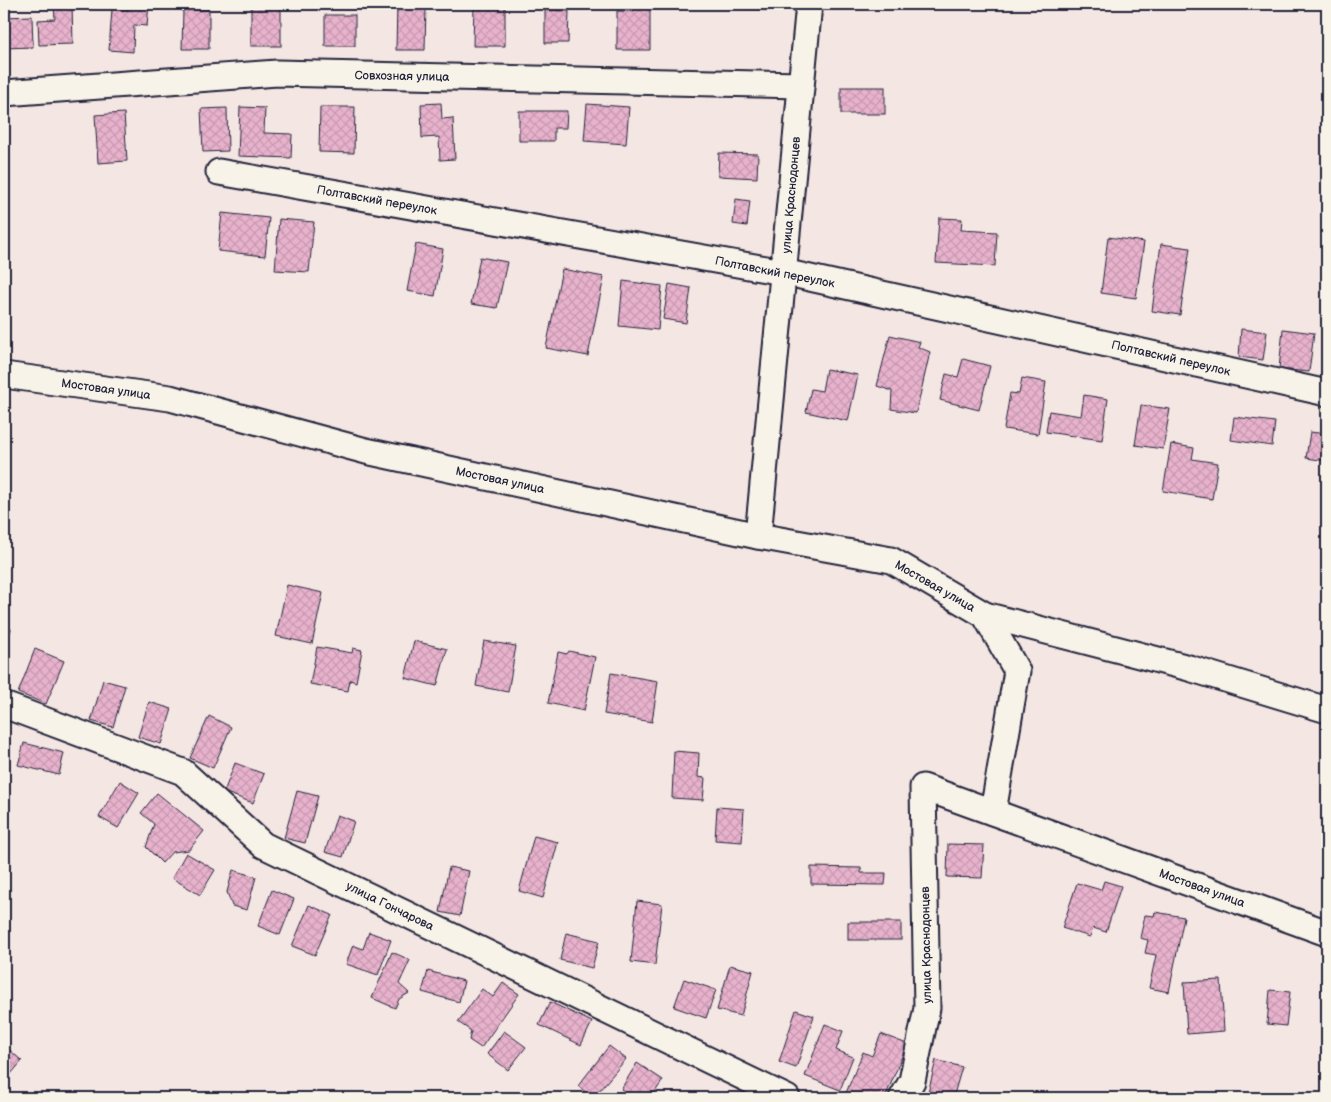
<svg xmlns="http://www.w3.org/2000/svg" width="1331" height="1102" viewBox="0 0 1331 1102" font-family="'Balsamiq Sans',sans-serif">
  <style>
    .building { fill: url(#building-cross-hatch); stroke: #22223b }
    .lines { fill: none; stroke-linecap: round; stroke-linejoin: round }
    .street-casing { stroke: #22223b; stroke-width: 29 }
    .street { stroke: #f7f3e8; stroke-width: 25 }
    .labels { text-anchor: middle; stroke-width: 4; stroke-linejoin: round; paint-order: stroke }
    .street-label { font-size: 12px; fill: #22223b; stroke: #f7f3e8 }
  </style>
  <defs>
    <pattern id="building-cross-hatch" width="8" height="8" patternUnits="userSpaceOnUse" patternTransform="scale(1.25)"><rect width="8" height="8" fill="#e8b2cc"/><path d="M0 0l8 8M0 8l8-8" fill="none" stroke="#c799b0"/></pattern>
  </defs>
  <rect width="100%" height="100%" fill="#f4e6e2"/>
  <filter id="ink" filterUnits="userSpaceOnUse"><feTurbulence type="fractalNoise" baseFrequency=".02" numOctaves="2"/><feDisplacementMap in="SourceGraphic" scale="10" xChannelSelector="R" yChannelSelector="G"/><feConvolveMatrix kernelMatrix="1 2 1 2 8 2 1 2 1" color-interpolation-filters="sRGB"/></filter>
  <g filter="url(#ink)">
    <g class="building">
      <polygon points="54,4 72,4 73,44 39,45 38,20 55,19"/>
      <polygon points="128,4 149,4 147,26 134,25 133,52 109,50 112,9 128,10"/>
      <rect x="251" y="4" width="30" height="42"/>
      <polygon points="397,4 426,4 425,50 396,50"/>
      <polygon points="634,4 650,4 650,50 617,50 617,11 634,11"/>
      <polygon points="729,4 767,4 767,10 729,8"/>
      <polygon points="474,5 505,6 505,46 473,46"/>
      <polygon points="183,10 209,10 209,49 182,49"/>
      <polygon points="545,10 569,11 568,43 545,43"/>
      <rect x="325" y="15" width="30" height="31"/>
      <polygon points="32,16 33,47 4,48 4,17"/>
      <rect x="841" y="87" width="44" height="27"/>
      <polygon points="441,103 442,119 453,118 455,159 440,160 439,137 422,138 421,104"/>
      <polygon points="587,104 629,107 626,144 584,141"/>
      <polygon points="240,107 265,108 264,133 292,134 291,158 238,156"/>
      <polygon points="320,107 355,107 354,153 319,152"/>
      <polygon points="227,108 228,151 203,152 201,109"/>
      <polygon points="519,111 567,111 566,128 554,128 554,141 519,141"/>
      <polygon points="124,113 127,161 98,163 95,115"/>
      <polygon points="719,153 758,154 757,178 718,176"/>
      <polygon points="736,199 750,201 747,226 733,224"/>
      <polygon points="222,213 269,218 265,256 218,251"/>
      <polygon points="939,218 962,219 961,230 997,232 995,266 936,263"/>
      <polygon points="279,219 314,222 309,272 275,270"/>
      <polygon points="1108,237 1144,242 1136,298 1101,293"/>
      <polygon points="416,244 443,249 435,296 407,291"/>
      <polygon points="1161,244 1190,248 1180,315 1152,311"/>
      <polygon points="480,257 507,262 497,308 471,304"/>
      <polygon points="562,269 604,277 588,356 546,348"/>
      <polygon points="623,281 662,286 658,330 619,326"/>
      <polygon points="669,284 691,288 686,323 663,319"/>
      <polygon points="1241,329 1267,332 1263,360 1239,357"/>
      <polygon points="1283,329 1314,333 1309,372 1279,369"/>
      <polygon points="890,335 920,342 918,347 930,352 916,413 891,409 892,391 877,386"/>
      <polygon points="963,359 990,366 979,410 940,400 946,374 958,377"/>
      <polygon points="826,369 858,375 848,421 806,412 811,389 822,391"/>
      <polygon points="1022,378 1046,382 1038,434 1004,429 1010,393 1019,394"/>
      <polygon points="1084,395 1108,399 1102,440 1046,432 1049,411 1081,416"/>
      <polygon points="1141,405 1170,409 1163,449 1135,445"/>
      <polygon points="1234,417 1275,422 1272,446 1231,440"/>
      <polygon points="1310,432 1327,434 1327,461 1306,458"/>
      <polygon points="1171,444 1194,448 1192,459 1218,463 1212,499 1163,491"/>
      <polygon points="287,585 323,593 312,644 276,636"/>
      <polygon points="4,627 11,629 4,653"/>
      <polygon points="414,641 447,649 437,686 405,678"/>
      <polygon points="484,641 516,646 508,692 476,686"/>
      <polygon points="317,647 352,653 353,648 362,650 356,682 350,680 348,691 310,684"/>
      <polygon points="35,649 64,661 46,704 18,693"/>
      <polygon points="569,651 595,657 584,711 548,703 558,652 567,654"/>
      <polygon points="611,673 658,681 652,722 604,714"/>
      <polygon points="103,680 125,686 113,727 91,721"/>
      <polygon points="149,702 172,709 161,744 138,737"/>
      <polygon points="209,716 231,727 213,768 190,758"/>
      <polygon points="24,743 64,753 59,775 18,765"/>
      <polygon points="674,751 699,753 698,777 705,778 703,800 672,798"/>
      <polygon points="235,763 264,774 253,803 224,792"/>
      <polygon points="120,781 139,793 118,828 99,817"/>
      <polygon points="297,791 318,796 305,843 284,838"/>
      <polygon points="157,793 204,831 189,850 172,852 162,863 146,847 154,824 141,813"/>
      <polygon points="717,807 744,809 742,842 715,840"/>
      <polygon points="337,815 354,821 343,857 325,852"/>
      <polygon points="534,836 558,842 543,898 519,891"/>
      <polygon points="948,844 984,845 982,878 947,877"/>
      <polygon points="186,853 215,870 200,895 172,878"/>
      <polygon points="449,867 469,871 460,916 440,912"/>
      <polygon points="811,867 861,868 861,873 886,873 885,885 811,884"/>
      <polygon points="233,870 256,877 247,910 232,906 227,892"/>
      <polygon points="1104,881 1121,886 1106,932 1093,928 1090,937 1062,928 1077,883 1101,890"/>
      <polygon points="272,890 294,899 280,935 258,926"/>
      <polygon points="637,901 662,904 655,965 631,962"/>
      <polygon points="309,905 332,915 315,955 292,946"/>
      <polygon points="1155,912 1184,917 1169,992 1149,988 1156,955 1145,953 1148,940 1140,938 1145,915 1154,916"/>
      <rect x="848" y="922" width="53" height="18"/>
      <polygon points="369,932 391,940 378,975 346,964 353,945 363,949"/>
      <polygon points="566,933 599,941 592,968 560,960"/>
      <polygon points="392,952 410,960 399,984 409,993 399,999 395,1008 372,998"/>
      <polygon points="730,965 753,971 741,1016 717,1010"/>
      <polygon points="428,971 464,981 459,1002 422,992"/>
      <polygon points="684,979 716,990 706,1018 674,1007"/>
      <polygon points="1221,980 1224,1031 1187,1034 1184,982"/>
      <polygon points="503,983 519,994 481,1048 469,1040 471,1031 458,1022 482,989 493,997"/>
      <polygon points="1270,990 1290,992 1286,1026 1267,1024"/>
      <polygon points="550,1002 592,1022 581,1045 539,1025"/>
      <polygon points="796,1010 814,1016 796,1068 779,1062"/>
      <polygon points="825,1024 843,1031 836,1050 853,1057 840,1090 805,1076"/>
      <polygon points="504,1031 526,1047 508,1070 487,1054"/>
      <polygon points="881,1034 907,1044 885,1098 858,1098 846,1093 863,1052 872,1056"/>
      <polygon points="4,1045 22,1061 4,1082"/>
      <polygon points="609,1046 626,1059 593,1098 578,1086"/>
      <polygon points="936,1060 962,1067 953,1098 928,1093"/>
      <polygon points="637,1063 663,1080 651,1098 635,1098 621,1089"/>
    </g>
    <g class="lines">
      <defs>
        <g id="street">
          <polyline points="4,93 277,73 801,85"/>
          <polyline points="219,172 783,272 1327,393"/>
          <polyline points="4,375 170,398 366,451 758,536 891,560 985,615 1017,671 993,812"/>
          <polyline points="758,536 809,4"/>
          <polyline points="985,615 1189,668 1327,710"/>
          <polyline points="4,705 183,772 263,845 787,1098"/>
          <polyline points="902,1098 912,1081 927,1008 923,787 1327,933"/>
        </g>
      </defs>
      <use href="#street" class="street-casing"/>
      <use href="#street" class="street"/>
    </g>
  </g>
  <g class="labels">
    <g class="street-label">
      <text transform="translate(402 76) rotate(1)" y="4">Совхозная улица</text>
      <text transform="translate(791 195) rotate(-85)" y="4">улица Краснодонцев</text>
      <text transform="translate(377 200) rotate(10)" y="4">Полтавский переулок</text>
      <text transform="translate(775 272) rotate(11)" y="4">Полтавский переулок</text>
      <text transform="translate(1171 358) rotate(13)" y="4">Полтавский переулок</text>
      <text transform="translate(106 389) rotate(8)" y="4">Мостовая улица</text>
      <text transform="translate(500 480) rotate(12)" y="4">Мостовая улица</text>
      <text transform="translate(935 586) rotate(30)" y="4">Мостовая улица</text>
      <text transform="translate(1202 888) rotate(20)" y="4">Мостовая улица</text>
      <text transform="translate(390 906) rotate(26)" y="4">улица Гончарова</text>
      <text transform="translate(926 945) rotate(-91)" y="4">улица Краснодонцев</text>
    </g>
  </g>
  <rect width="1331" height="1102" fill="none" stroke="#f7f3e8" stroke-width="20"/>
  <rect x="10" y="10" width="1311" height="1082" fill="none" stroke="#22223b" stroke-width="2" filter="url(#ink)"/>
</svg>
